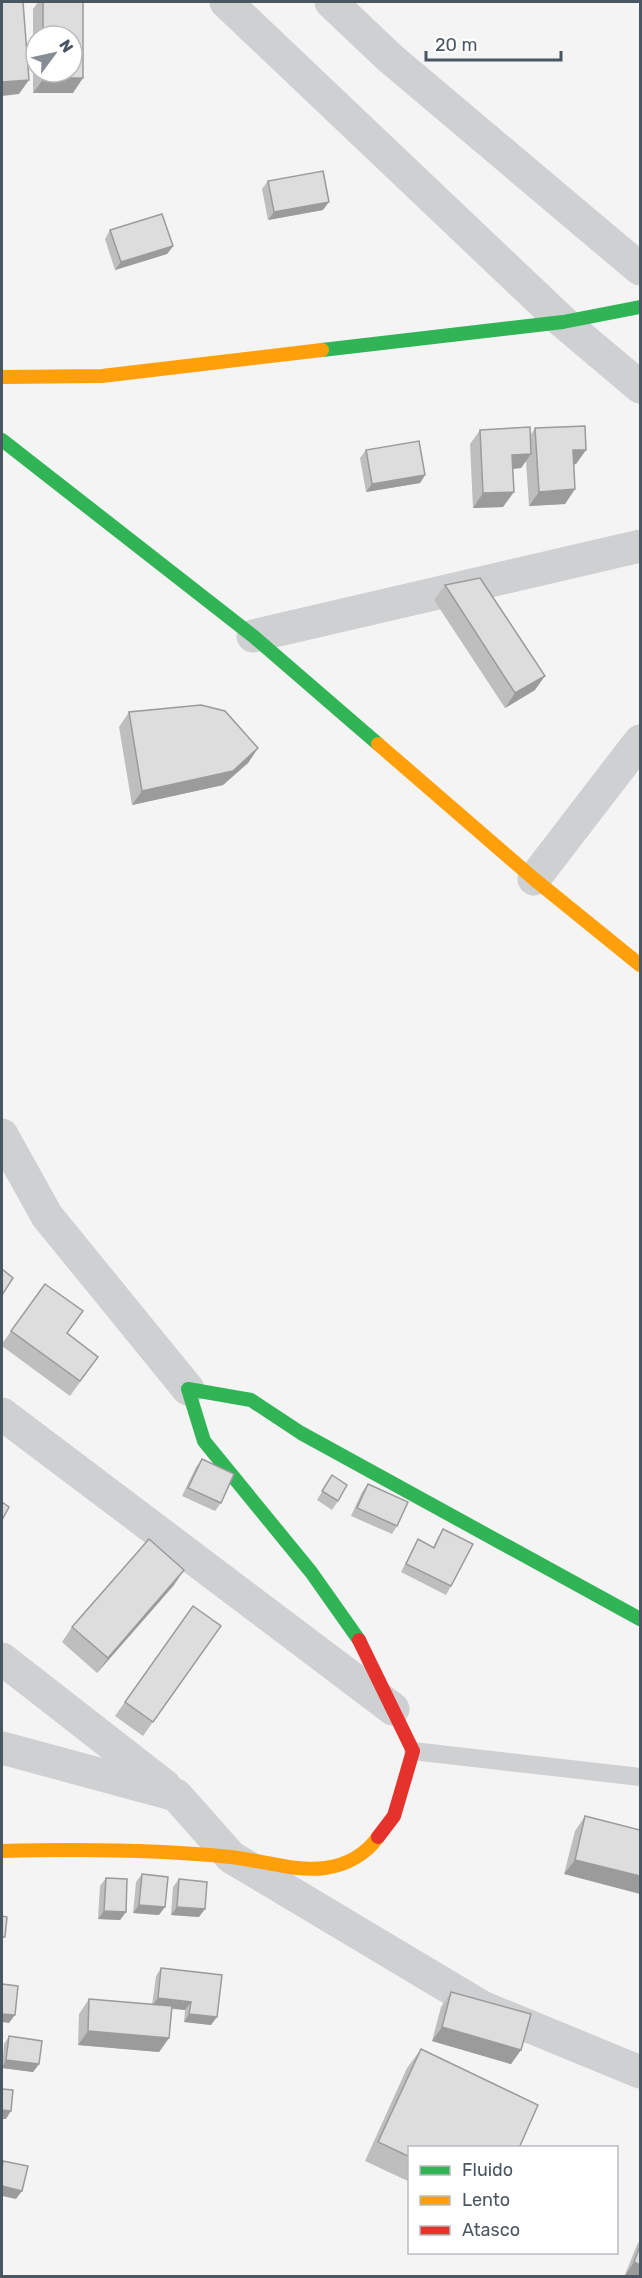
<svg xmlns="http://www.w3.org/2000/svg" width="642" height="2278" viewBox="0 0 642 2278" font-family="Rubik,sans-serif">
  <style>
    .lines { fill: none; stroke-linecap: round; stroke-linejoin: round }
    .lane { stroke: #ced0d2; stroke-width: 18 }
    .street { stroke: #ced0d2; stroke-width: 33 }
    .fast { stroke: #30b455; stroke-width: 14 }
    .slow { stroke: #ff9f0a; stroke-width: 14 }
    .jam { stroke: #e5322d; stroke-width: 14 }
    .wall { fill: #bebebf; fill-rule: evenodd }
    .shaded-wall { fill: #9b9b9b }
    .building { fill: #ddddde; stroke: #9b9b9b; stroke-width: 1.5 }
  </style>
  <rect width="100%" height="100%" fill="#f4f4f4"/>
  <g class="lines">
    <polyline class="lane" points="413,1751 640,1777"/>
    <g class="street">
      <polyline points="226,2 563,322 640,387"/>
      <polyline points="331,2 390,58 640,269"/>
      <polyline points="253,636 640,546"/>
      <polyline points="534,879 640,741"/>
      <polyline points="2,1135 47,1216 188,1389"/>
      <polyline points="2,1414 393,1709"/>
      <polyline points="2,1659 165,1786"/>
      <polyline points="2,1748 176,1795 231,1857 482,2007 640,2072"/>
    </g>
    <g class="fast">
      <polyline points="322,350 563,322 640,307"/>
      <polyline points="2,440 253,636 378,744"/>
      <polyline points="359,1640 311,1572 204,1441 188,1389 251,1400 301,1433 640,1619"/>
    </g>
    <g class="slow">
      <polyline points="2,377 102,376 322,350"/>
      <polyline points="378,744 534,879 640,965"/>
      <path d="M 2,1851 C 78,1849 154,1849 230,1857 C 261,1860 294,1872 325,1868 C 347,1865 366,1854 378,1837"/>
    </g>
    <polyline class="jam" points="359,1640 413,1751 394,1816 378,1837"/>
  </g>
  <g class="wall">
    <path d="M 38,2 L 83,2 L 73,93 L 33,93 L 33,9 ZM 36,36 L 72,36 L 72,72 L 36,72 Z"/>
    <polygon points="268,181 323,210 268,220 262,189"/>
    <polygon points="110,230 173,246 167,254 115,270 105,239"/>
    <polygon points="535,428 586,450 576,464 573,465 575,489 565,504 529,506 526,461 521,468 512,469 503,507 473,508 470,444 480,430 530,436"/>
    <polygon points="366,450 425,475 420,483 366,492 360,458"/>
    <polygon points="445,585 535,690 505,708 434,600"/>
    <polygon points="129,712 258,748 248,763 223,785 132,805 119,727"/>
    <polygon points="11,1331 67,1333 98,1357 70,1396 2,1346 2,1344"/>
    <polygon points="202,1459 221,1503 215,1511 182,1496 196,1467"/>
    <polygon points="332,1475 338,1501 332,1510 317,1500"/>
    <polygon points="368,1484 397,1526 392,1534 351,1516 362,1492"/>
    <polygon points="443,1529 451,1586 446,1595 401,1572 413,1548 418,1539 433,1547 438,1537"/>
    <polygon points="174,1585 97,1673 62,1642 72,1627"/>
    <polygon points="193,1606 221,1626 143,1736 115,1716"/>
    <polygon points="585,1816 640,1830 564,1874 575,1831"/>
    <polygon points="142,1874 159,1915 133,1913 136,1882"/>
    <polygon points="106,1878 126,1912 120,1920 98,1919 100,1886"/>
    <polygon points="179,1879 199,1917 171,1915 173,1887"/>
    <polygon points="161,1968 211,2025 184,2022 185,2010 172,2009 169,2038 159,2052 78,2045 79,2014 89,1999 152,2005 156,1976"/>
    <polygon points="451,1992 521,2050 511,2064 432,2041 441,2007"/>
    <polygon points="9,2036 39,2064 33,2072 2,2068 4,2044"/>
    <polygon points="421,2049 410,2148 410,2182 365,2161 407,2068"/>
    <polygon points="640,2240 640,2277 624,2277 637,2245"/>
  </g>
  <g class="shaded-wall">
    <polygon points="44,78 83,78 73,93 33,93"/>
    <polygon points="29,80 19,94 2,96 2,82"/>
    <polygon points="329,202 323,210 268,220 274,212"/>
    <polygon points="173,246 167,254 115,270 121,262"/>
    <polygon points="573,450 586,450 576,464 562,465"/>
    <polygon points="531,454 521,468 501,470 512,455"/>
    <polygon points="425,475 420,483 366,492 372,484"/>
    <polygon points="575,489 565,504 529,506 539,492"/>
    <polygon points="514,492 503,507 473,508 483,493"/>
    <polygon points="545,676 535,690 505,708 515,693"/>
    <polygon points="258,748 248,763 223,785 132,805 142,791"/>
    <polygon points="184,1570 174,1585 97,1673 108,1658"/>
    <polygon points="575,1860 640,1876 640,1894 564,1874"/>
    <polygon points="139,1905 165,1907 159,1915 133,1913"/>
    <polygon points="177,1907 205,1909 199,1917 171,1915"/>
    <polygon points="104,1911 126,1912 120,1920 98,1919"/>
    <polygon points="158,1998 191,2002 185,2010 152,2006"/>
    <polygon points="2,2014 15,2015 9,2023 2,2022"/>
    <polygon points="189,2014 217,2017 211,2025 184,2022"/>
    <polygon points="442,2027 521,2050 511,2064 432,2041"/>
    <polygon points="88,2031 169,2038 159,2052 78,2045"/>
    <polygon points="6,2060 39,2064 33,2072 2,2068"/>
    <polygon points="2,2110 11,2111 6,2119 2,2119"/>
    <polygon points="2,2186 22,2191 16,2199 2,2196"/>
    <polygon points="634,2262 640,2265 640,2277 624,2277"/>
  </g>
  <g class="building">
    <polygon points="2,2 23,2 29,80 2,82"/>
    <polygon points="43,2 83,2 83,78 44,78 43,72 72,72 72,36 43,36"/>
    <polygon points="323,171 329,202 274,212 268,181"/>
    <polygon points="162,214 173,246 121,262 110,230"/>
    <polygon points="585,426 586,450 573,450 575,489 539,492 535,428"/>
    <polygon points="530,427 531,454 512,455 514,492 483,493 480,430"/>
    <polygon points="419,441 425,475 372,484 366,450"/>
    <polygon points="480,578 545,676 515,693 445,585"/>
    <polygon points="201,705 225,711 258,748 233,771 142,791 129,712"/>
    <polygon points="2,1269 13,1278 2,1295"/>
    <polygon points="45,1284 83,1311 67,1333 98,1357 80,1381 11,1331"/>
    <polygon points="202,1459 234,1474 221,1503 188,1488"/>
    <polygon points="332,1475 347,1485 338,1501 322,1491"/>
    <polygon points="368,1484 408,1502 397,1526 357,1508"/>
    <polygon points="2,1502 9,1507 2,1520"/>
    <polygon points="443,1529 473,1544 451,1586 406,1564 418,1539 434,1548"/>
    <polygon points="149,1539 184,1570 108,1658 72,1627"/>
    <polygon points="193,1606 221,1626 153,1722 125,1702"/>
    <polygon points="585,1816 640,1830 640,1876 575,1860"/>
    <polygon points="142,1874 168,1877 165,1907 139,1905"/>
    <polygon points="106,1878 127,1879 126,1912 104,1911"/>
    <polygon points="179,1879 207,1882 205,1909 177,1907"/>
    <polygon points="2,1916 7,1917 5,1937 2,1937"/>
    <polygon points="161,1968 222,1975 217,2017 189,2014 191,2002 158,1998"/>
    <polygon points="2,1984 18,1986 15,2015 2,2014"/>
    <polygon points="451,1992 531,2014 521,2050 442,2027"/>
    <polygon points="89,1999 172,2006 169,2038 88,2031"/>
    <polygon points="9,2036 42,2041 39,2064 6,2060"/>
    <polygon points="421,2049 538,2105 519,2148 410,2148 410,2157 378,2142"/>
    <polygon points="2,2089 13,2090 11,2111 2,2110"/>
    <polygon points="3,2161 28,2166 22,2191 2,2186 2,2169"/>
    <polygon points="640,2246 640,2265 634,2262"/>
  </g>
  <rect width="642" height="2278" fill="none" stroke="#4a5661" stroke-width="6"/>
  <rect x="408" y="2146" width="210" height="108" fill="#ffffff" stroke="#b7bbc0" stroke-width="1.5"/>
  <rect x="420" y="2166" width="30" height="9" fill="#30b455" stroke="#b7bbc0" stroke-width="1.5"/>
  <text x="462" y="2176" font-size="18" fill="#4a5661">Fluido</text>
  <rect x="420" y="2196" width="30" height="9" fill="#ff9f0a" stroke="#b7bbc0" stroke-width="1.5"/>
  <text x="462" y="2206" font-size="18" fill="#4a5661">Lento</text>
  <rect x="420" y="2226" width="30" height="9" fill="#e5322d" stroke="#b7bbc0" stroke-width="1.5"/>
  <text x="462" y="2236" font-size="18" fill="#4a5661">Atasco</text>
  <g transform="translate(54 54) rotate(57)"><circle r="28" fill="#ffffff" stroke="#b7bbc0" stroke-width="1.5"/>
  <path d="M0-4.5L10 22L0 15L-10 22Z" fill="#868d94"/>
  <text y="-9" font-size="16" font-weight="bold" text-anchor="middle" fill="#4a5661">N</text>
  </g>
  <path d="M426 51v9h135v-9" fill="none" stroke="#4a5661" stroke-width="3"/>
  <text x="435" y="51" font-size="18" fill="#4a5661" stroke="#ffffff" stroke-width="4.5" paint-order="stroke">20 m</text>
</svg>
